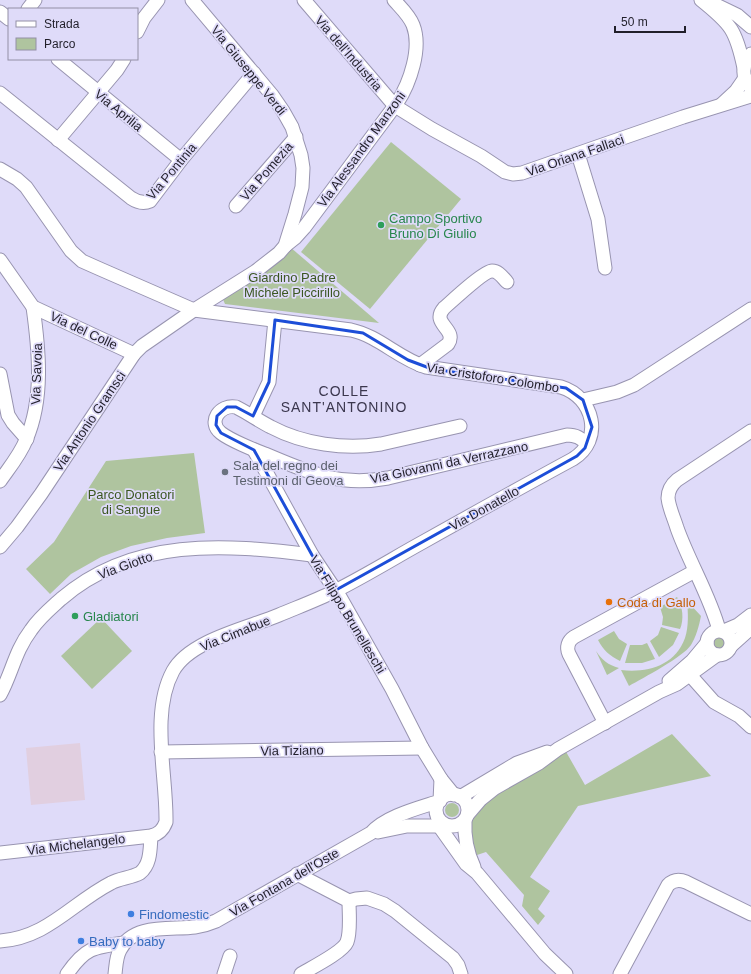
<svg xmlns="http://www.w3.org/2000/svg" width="751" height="974" viewBox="0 0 751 974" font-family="Helvetica,sans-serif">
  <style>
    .education { fill: #e1cfe0 }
    .green { fill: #afc49f }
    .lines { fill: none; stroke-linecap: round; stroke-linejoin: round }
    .minor-casing { stroke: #9894b0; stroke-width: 15 }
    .minor { stroke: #fff; stroke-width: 13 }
    .marked { fill: none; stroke: #1d4ed8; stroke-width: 3; stroke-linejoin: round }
    .leisure-dot { fill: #2e9e5b; stroke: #dfdbf9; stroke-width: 1.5 }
    .worship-dot { fill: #6b7280; stroke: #dfdbf9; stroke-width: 1.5 }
    .food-dot { fill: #e8710a; stroke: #dfdbf9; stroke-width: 1.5 }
    .shop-dot { fill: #3f7fe0; stroke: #dfdbf9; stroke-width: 1.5 }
    .labels { text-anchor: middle; stroke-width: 3.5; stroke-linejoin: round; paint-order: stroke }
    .street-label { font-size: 13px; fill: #211f2a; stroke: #dfdbf9 }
    .leisure-label { font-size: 13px; fill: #27864d; stroke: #dfdbf9; text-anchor: start }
    .park-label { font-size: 13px; fill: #3b5721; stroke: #dfdbf9 }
    .worship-label { font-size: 13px; fill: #5b616d; stroke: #dfdbf9; text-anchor: start }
    .food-label { font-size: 13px; fill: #c56008; stroke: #dfdbf9; text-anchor: start }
    .shop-label { font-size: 13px; fill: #366cbe; stroke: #dfdbf9; text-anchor: start }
    .neighbourhood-label { font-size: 14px; letter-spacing: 1px; fill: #3b374e; stroke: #dfdbf9 }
  </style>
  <rect width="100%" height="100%" fill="#dfdbf9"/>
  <polygon class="education" points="80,743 85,800 31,805 26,748"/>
  <g class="green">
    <polygon points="391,142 461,199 370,309 301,252"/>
    <polygon points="290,247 379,323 225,304 222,297"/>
    <polygon points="194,453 205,533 167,538 131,546 101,557 71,574 50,594 26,569 54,542 106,461"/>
    <path d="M 677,597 C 683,606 684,620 680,629 L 662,625 L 663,617 L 660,607 Z"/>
    <path d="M 687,601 L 701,616 C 699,626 696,637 691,645 C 683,657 643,678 629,686 L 621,670 C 647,673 675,666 685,638 C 689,626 688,612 687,601 Z"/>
    <polygon points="101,618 132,651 92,689 61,656"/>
    <polygon points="661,627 679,633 673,645 659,657 650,641 658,635"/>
    <path d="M 614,631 L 619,639 L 627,644 L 620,661 C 610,656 603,650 598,640 Z"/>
    <circle cx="720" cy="643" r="8"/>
    <polygon points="647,643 655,659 642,663 625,663 630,645 642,645"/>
    <path d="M 596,651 C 602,660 608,665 619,668 L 607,675 Z"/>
    <polygon points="672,734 711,776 578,806 530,877 550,891 538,909 545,916 538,925 522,906 524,895 486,852 477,855 473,848 470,820 477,805 565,750 585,785"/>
    <circle cx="452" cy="810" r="7"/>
  </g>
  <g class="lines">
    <defs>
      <g id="minor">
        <polyline points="304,0 395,106 432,129 481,156 505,172 513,174 522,173 683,117 751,96"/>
        <path d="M 701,0 C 731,24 736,30 744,68"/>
        <polyline points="714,4 737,15 751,27"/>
        <polyline points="28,9 35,0"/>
        <polyline points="0,12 9,19"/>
        <polyline points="137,32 144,18 158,0"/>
        <path d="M 751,54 C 742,64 741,78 751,88"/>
        <polyline points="58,59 181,160"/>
        <path d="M 0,93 L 131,198 C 137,202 143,204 150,201 L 181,160 L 254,73"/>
        <polyline points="722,104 736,91 745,78"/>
        <polyline points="58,140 117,70 124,59"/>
        <polyline points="578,154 598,219 605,268"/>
        <path d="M 0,169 L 17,179 L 26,187 L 71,251 L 82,261 L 100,269 L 194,310 L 351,330 C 379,336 399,359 426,367 L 561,387 C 594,397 604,440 573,459 C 523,486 473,514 423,542 C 394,558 365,576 335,591 C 317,600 298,607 279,615 C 248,628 190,640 173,671 C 150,713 167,776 166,822 C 163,830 159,834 151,836 L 0,853"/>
        <polyline points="236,206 296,137"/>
        <path d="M 285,246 L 295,238 L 304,228 L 397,103 C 410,83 422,48 413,25 C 409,15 401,8 394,0"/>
        <polyline points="0,260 33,307 134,354"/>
        <path d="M 420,365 L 448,344 C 458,329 430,324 444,308 C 452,301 484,271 492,271 C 499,271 503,278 507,282"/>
        <polyline points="0,374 8,415 13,423 27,439"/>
        <polyline points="583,400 617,392 634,385 751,309"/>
        <polyline points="253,416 269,382 275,320"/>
        <path d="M 460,426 L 381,444 C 345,450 303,444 271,427 C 259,421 248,413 236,407 C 220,404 207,422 221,433 C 230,440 254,450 265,454 C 310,473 339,487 388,478 L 567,435 C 576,435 581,438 587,444"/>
        <polyline points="254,450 312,555 340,597 392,689 422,748 441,779"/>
        <path d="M 0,481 C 9,468 20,455 26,440 C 44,399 39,350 33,307"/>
        <polyline points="0,547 17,527 41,494 134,354 142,346 194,310 256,271 279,253 285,246 295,214 302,187 303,168 301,155 292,127 283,111 272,95 192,0"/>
        <path d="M 719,630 C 710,596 689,562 677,528 C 674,518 669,508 668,498 C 668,490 671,485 677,480 L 751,431"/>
        <circle cx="719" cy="643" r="12"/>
        <polyline points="724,631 738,625 751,615"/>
        <polyline points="731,646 751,628"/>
        <polyline points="690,675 714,702 739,716 751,727"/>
        <polyline points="669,681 692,661 707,643"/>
        <path d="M 0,695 C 12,673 15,651 31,630 C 39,618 50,609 61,599 C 133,537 224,544 312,555"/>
        <path d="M 605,723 L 569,654 C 566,647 568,641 574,637 L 695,571"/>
        <polyline points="161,752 422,748"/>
        <circle cx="452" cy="810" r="16"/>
        <polyline points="460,797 517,763 547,752"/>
        <polyline points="468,814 480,800 495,788 539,763 558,749 659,692 677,684 717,655"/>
        <path d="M 465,820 C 464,837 467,852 474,867"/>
        <polyline points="439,826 466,864 477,873 545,954 566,974"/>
        <polyline points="378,832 407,826 439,826"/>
        <path d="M 297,874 L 349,901 C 349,913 351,932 347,942 C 343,952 311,968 301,974"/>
        <polyline points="349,901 356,899 367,898 384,904 395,911 453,958 458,965 461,974"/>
        <path d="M 0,941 C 47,938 72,903 111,883 C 120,878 131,878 140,873 C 151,864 150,849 151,836"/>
        <path d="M 67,974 C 85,948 93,947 124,943"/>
        <path d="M 115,974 C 116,966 116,957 120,950 C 133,923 171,930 195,927 C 202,926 209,924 216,921 L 371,833 C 386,816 419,808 440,801 L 441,779 L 454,795"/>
        <polyline points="224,974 230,956"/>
        <path d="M 620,974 L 668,885 C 673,880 679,879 686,882 L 751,914"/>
      </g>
    </defs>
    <use href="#minor" class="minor-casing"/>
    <use href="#minor" class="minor"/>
  </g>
  <path class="marked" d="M 275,320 L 363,333 L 408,360 L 432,369 L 566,388 L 583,400 L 592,427 L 585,448 L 577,456 L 336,590 L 312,555 L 254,450 L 221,433 L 216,425 L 217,416 L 227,407 L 236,407 L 253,416 L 269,382 Z"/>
  <g class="leisure-dot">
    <circle cx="381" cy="225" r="4"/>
    <circle cx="75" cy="616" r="4"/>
  </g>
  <circle class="worship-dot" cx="225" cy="472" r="4"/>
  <circle class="food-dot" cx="609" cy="602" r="4"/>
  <g class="shop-dot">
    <circle cx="131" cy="914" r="4"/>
    <circle cx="81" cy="941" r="4"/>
  </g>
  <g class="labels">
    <g class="street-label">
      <text transform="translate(349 53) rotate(49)" y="5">Via dell'Industria</text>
      <text transform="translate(249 70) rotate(51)" y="5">Via Giuseppe Verdi</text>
      <text transform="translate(119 110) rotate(39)" y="5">Via Aprilia</text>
      <text transform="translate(361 149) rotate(-54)" y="5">Via Alessandro Manzoni</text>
      <text transform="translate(575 155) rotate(-19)" y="5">Via Oriana Fallaci</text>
      <text transform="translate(171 171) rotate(-50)" y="5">Via Pontinia</text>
      <text transform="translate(266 171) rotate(-49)" y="5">Via Pomezia</text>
      <text transform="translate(84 330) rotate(25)" y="5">Via del Colle</text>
      <text transform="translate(36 374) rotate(-88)" y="5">Via Savoia</text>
      <text transform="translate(493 377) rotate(9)" y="5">Via Cristoforo Colombo</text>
      <text transform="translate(89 421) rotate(-56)" y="5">Via Antonio Gramsci</text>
      <text transform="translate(449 462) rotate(-12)" y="5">Via Giovanni da Verrazzano</text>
      <text transform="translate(484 508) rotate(-29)" y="5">Via Donatello</text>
      <text transform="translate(125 565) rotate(-20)" y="5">Via Giotto</text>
      <text transform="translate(348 614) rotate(59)" y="5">Via Filippo Brunelleschi</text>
      <text transform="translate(235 633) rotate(-22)" y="5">Via Cimabue</text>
      <text transform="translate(292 750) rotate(-1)" y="5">Via Tiziano</text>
      <text transform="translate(76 844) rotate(-7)" y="5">Via Michelangelo</text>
      <text transform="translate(284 882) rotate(-30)" y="5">Via Fontana dell'Oste</text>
    </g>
    <g class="leisure-label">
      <text x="389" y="223">Campo Sportivo<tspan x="389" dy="15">Bruno Di Giulio</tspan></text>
      <text x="83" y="621">Gladiatori</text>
    </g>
    <g class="park-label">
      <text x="292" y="282">Giardino Padre<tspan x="292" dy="15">Michele Piccirillo</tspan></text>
      <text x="131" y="499">Parco Donatori<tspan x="131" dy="15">di Sangue</tspan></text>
    </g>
    <g class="worship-label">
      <text x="233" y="470">Sala del regno dei<tspan x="233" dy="15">Testimoni di Geova</tspan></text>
    </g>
    <g class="food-label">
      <text x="617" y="607">Coda di Gallo</text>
    </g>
    <g class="shop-label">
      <text x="139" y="919">Findomestic</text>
      <text x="89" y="946">Baby to baby</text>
    </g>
    <g class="neighbourhood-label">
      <text x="344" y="396">COLLE<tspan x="344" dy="16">SANT'ANTONINO</tspan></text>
    </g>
  </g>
  <rect x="8" y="8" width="130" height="52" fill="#dfdbf9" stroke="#9390a6"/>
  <rect x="16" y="21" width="20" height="6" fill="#ffffff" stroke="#9390a6"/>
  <text x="44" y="28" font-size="12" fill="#211f2a">Strada</text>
  <rect x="16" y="38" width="20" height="12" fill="#afc49f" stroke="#9390a6"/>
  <text x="44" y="48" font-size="12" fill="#211f2a">Parco</text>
  <path d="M615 26v6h70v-6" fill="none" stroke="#211f2a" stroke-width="2"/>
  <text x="621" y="26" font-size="12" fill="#211f2a" stroke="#dfdbf9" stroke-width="3" paint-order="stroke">50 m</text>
</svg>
